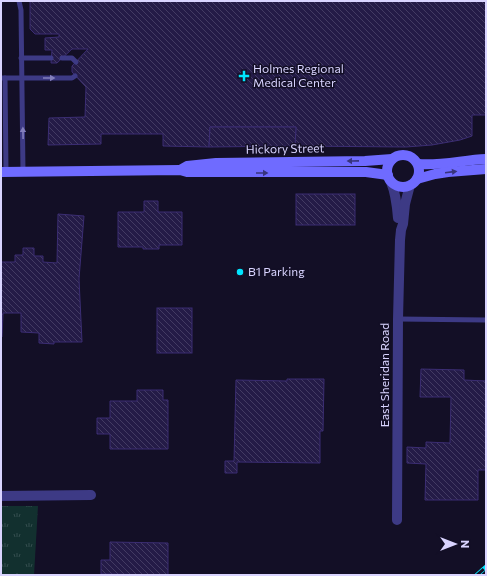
<svg xmlns="http://www.w3.org/2000/svg" width="487" height="576" viewBox="0 0 487 576" font-family="Commissioner,sans-serif">
  <style>
    .grass { fill: url(#grass-tufts) }
    .building { fill: url(#building-back-hatch); stroke: #3b2d73 }
    .lines { fill: none; stroke-linecap: round; stroke-linejoin: round }
    .lane { stroke: #3d3a85; stroke-width: 5 }
    .street { stroke: #3d3a85; stroke-width: 10 }
    .secondary { stroke: #6f6bff; stroke-width: 10 }
    .rail-casing { stroke: #00e5ff; stroke-width: 4.5 }
    .rail { stroke: #130f26; stroke-width: 3; stroke-dasharray: 9; stroke-linecap: butt }
    .oneway { fill: #837fbc }
    .oneway2 { fill: #38347d }
    .poi-dot { fill: #00e5ff; stroke: #130f26; stroke-width: 1.5 }
    .labels { text-anchor: middle; stroke-width: 3; stroke-linejoin: round; paint-order: stroke }
    .poi-label { font-size: 12px; fill: #d9d4ff; stroke: #130f26; text-anchor: start }
    .street-label { font-size: 12px; fill: #d9d4ff; stroke: #130f26 }
  </style>
  <defs>
    <pattern id="grass-tufts" width="24" height="20" patternUnits="userSpaceOnUse"><rect width="24" height="20" fill="#12302f"/><path d="M3 7l-1-3M5 7V3M7 7l1-3M15 17l-1-3M17 17v-4M19 17l1-3" fill="none" stroke="#344d4e"/></pattern>
    <pattern id="building-back-hatch" width="6" height="6" patternUnits="userSpaceOnUse"><rect width="6" height="6" fill="#241b47"/><path d="M-1 5l2 2M0 0l6 6M5-1l2 2" fill="none" stroke="#433b63"/></pattern>
  </defs>
  <rect width="100%" height="100%" fill="#130f26"/>
  <polygon class="grass" points="1,506 38,506 34,575 1,575"/>
  <g class="building">
    <polygon points="30,1 486,1 486,115 472,115 472,136 460,140 432,145 406,147 295,146 296,127 210,127 209,147 163,146 163,134 101,134 101,144 48,145 49,118 85,117 86,87 72,72 72,66 88,49 72,49 57,63 51,63 52,50 45,50 45,38 59,37 59,34 35,34 30,29"/>
    <polygon points="210,127 296,127 295,146 209,147"/>
    <rect x="296" y="194" width="59" height="31"/>
    <polygon points="144,201 158,201 158,212 182,212 182,245 159,245 159,249 143,249 143,247 118,247 118,212 144,212"/>
    <polygon points="58,214 84,216 79,279 82,342 54,342 54,344 39,343 39,333 21,332 21,313 3,313 2,337 1,337 1,262 15,262 15,255 23,255 23,248 34,248 34,256 43,256 43,262 57,263"/>
    <rect x="157" y="308" width="35" height="45"/>
    <polygon points="421,369 464,370 464,380 486,381 486,470 478,470 478,500 425,500 426,464 407,463 407,447 426,448 426,442 450,443 451,397 420,397"/>
    <polygon points="287,379 324,379 323,431 320,431 320,463 237,462 237,473 225,473 225,461 234,461 236,380 287,381"/>
    <polygon points="137,390 163,390 163,400 168,400 168,449 110,449 110,434 97,434 97,418 110,418 110,401 137,401"/>
    <polygon points="110,542 168,543 168,575 101,574 101,560 110,560"/>
  </g>
  <g class="lines">
    <g class="lane">
      <polyline points="19,1 21,10 23,172"/>
      <polyline points="21,58 51,58"/>
      <polyline points="62,58 72,58 76,62"/>
      <polyline points="1,78 72,78 75,76"/>
      <polyline points="5,78 6,172"/>
      <polyline points="398,319 486,320"/>
    </g>
    <g class="street">
      <path d="M 391,182 C 396,194 397,205 398,218"/>
      <polyline points="1,496 91,495"/>
      <polyline points="397,520 398,319 400,240 401,230 403,224 405,204 410,185"/>
    </g>
    <g class="secondary">
      <circle cx="403" cy="171" r="16"/>
      <path d="M 418,164 C 441,166 463,160 486,159"/>
      <polyline points="180,170 187,166 216,163 365,161 392,159"/>
      <polyline points="1,172 180,170 187,172 366,172 388,175"/>
      <polyline points="417,179 435,174 448,172 486,169"/>
    </g>
    <defs>
      <polyline id="rail" points="477,575 486,567"/>
    </defs>
    <use href="#rail" class="rail-casing"/>
    <use href="#rail" class="rail"/>
  </g>
  <defs><path id="oneway-solid" d="M-6-.8H1V-3.2L6.5 0L1 3.2V.8H-6Z"/></defs>
  <g class="oneway">
    <use href="#oneway-solid" transform="translate(49 78)"/>
    <use href="#oneway-solid" transform="translate(23 133) rotate(-91)"/>
  </g>
  <g class="oneway2">
    <use href="#oneway-solid" transform="translate(353 161) rotate(179)"/>
    <use href="#oneway-solid" transform="translate(451 172) rotate(-7)"/>
    <use href="#oneway-solid" transform="translate(262 173)"/>
  </g>
  <g class="poi-dot">
    <path d="M242 70h4v4h4v4h-4v4h-4v-4h-4v-4h4z"/>
    <circle cx="240" cy="272" r="4"/>
  </g>
  <g class="labels">
    <g class="poi-label">
      <text x="253" y="73">Holmes Regional<tspan x="253" dy="14">Medical Center</tspan></text>
      <text x="248" y="276">B1 Parking</text>
    </g>
    <g class="street-label">
      <text transform="translate(285 149) rotate(-1)" y="4">Hickory Street</text>
      <text transform="translate(385 375) rotate(-90)" y="4">East Sheridan Road</text>
    </g>
  </g>
  <rect width="487" height="576" fill="none" stroke="#d9d4ff" stroke-width="4"/>
  <g transform="translate(455 544) rotate(90)" stroke="#130f26" stroke-width="3" paint-order="stroke">
  <path d="M0-3L7 15L0 10L-7 15Z" fill="#d9d4ff"/>
  <text y="-6" font-size="11" font-weight="bold" text-anchor="middle" fill="#d9d4ff">N</text>
  </g>
</svg>
